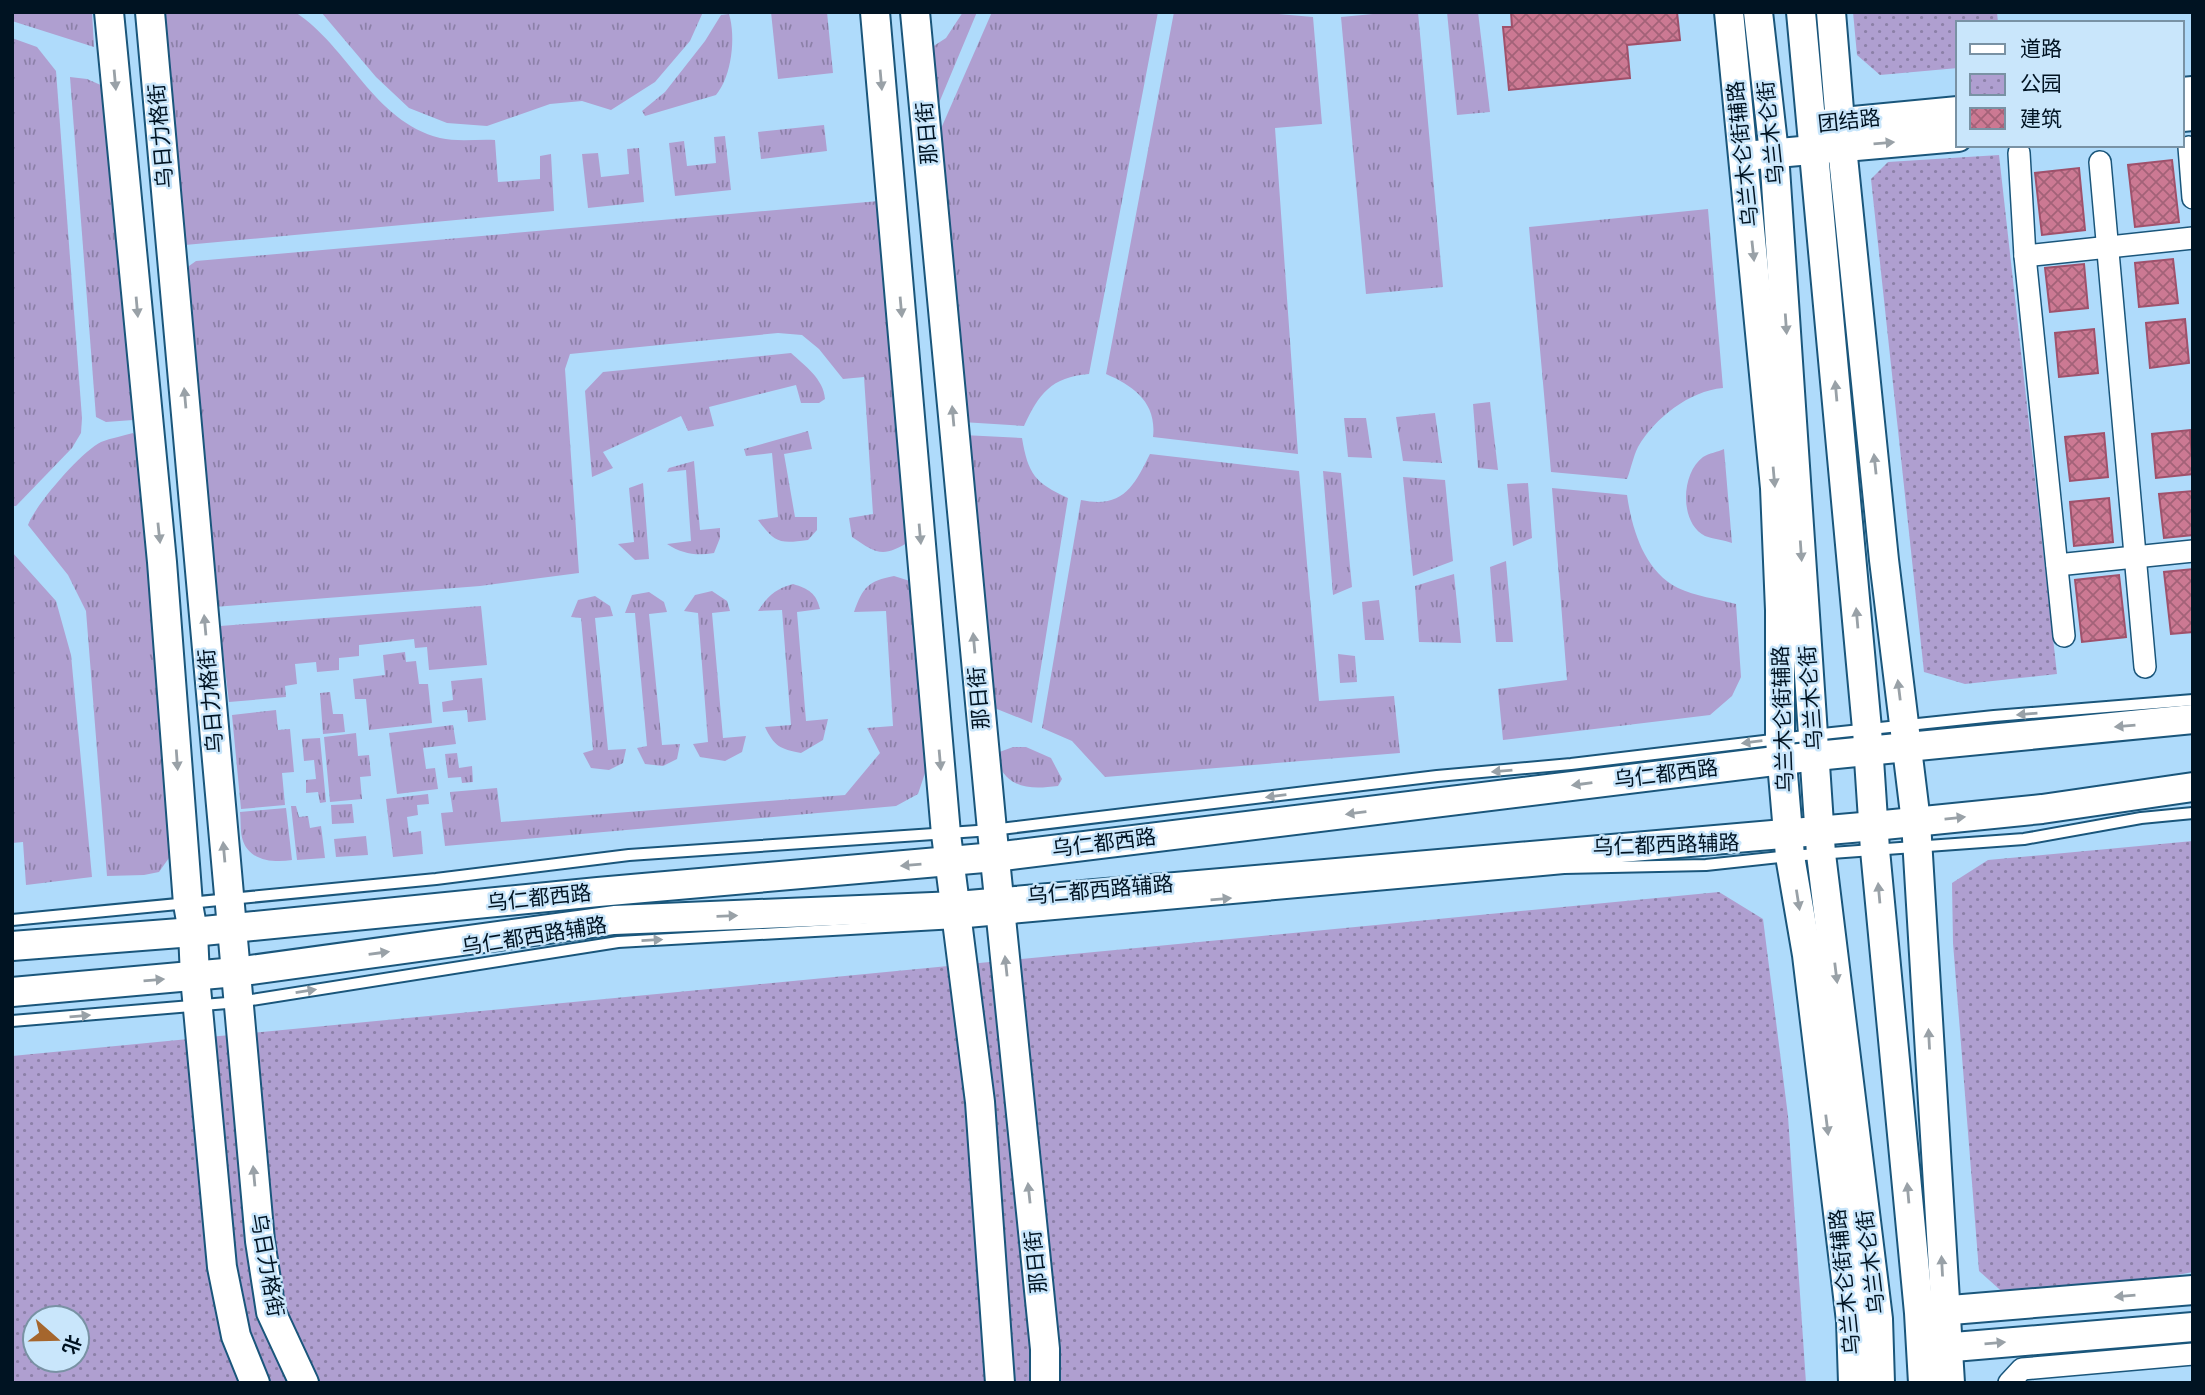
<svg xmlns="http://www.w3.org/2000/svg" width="2205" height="1395" viewBox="0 0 2205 1395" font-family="Quicksand,'Noto Sans SC',sans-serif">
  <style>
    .grass { fill: url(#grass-tufts) }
    .park { fill: url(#park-dots); fill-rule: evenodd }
    .building { fill: url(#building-cross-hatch); stroke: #9f516b; stroke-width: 2 }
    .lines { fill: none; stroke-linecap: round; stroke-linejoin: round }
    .lane-casing { stroke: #1a567b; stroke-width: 14 }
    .street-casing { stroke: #1a567b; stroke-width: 24 }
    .secondary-casing { stroke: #1a567b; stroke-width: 32 }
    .lane { stroke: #fff; stroke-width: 10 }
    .street { stroke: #fff; stroke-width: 21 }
    .secondary { stroke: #fff; stroke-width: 28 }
    .oneway { fill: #99a1a7 }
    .labels { text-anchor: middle; stroke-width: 5; stroke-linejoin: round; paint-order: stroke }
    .street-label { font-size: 21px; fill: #001322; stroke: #c9e6fb }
  </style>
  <defs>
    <pattern id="grass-tufts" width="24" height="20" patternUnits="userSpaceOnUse" patternTransform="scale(1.75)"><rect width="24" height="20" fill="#af9fd0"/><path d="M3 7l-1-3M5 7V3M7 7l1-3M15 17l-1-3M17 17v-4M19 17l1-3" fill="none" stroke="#8c80a8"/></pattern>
    <pattern id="park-dots" width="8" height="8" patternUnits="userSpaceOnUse" patternTransform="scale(1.75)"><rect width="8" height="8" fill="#af9fd0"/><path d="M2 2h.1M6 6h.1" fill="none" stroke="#8c80a8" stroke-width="1.8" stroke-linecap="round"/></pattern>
    <pattern id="building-cross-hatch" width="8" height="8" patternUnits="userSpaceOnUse" patternTransform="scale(1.75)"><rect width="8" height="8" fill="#cc7993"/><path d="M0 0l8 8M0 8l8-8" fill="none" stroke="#a36278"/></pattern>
  </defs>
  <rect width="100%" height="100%" fill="#afdbfb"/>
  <g class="grass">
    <polygon points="12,12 92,12 94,47 12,21"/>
    <path d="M 162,12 L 295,12 C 349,47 373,121 440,138 C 457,142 478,139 495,140 L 498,182 L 540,179 L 540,156 L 551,154 L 554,211 L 185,245 Z"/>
    <polygon points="321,12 703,12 690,41 655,82 611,110 582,101 550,104 487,126 447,123 409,108 376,77"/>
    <polygon points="771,12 827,12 833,73 778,79"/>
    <polygon points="963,12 977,12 931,122 926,51 946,38"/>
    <path d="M 992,12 L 1158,12 L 1089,374 C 1051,377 1039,394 1024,426 L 962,422 L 936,140 Z"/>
    <path d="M 1174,12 L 1256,12 L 1313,17 L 1322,124 L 1275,128 L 1298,454 L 1153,437 C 1157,403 1134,386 1106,374 Z"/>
    <polygon points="1394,12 1418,12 1443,287 1366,294 1341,17"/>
    <polygon points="1447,12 1478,12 1490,112 1457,115"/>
    <path d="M 729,14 C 736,37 732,76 716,95 L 645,116 L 642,111 L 665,92 L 705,41 L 721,15 Z"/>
    <polygon points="12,38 37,47 56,71 82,418 81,433 72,448 16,506 12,506"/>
    <polygon points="70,77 87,79 103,86 133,420 106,422 96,417"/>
    <polygon points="824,125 827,151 761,159 758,132"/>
    <polygon points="725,136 731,190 675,196 669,143 684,141 687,166 716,163 714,137"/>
    <polygon points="639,148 644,202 588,208 582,154 598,153 601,177 629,174 627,149"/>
    <path d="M 879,201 L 910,541 C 883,558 877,554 852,537 L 849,518 L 873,514 L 864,377 L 843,379 L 819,349 L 802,335 L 778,333 L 570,354 L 565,369 L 579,573 L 480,586 L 214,607 L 188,277 L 189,266 L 196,261 Z"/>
    <path d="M 1708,209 L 1723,388 C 1689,391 1655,418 1638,447 C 1633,457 1631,469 1627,479 L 1551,472 L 1529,227 Z"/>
    <path d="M 791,353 C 804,365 824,379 825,399 L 819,403 L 801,403 L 796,385 L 709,407 L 714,426 L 688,431 L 681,416 L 603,452 L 613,468 L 592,477 L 585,391 L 603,372 Z"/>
    <polygon points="1490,402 1498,470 1478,468 1473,404"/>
    <polygon points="1435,413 1442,463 1403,461 1396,417"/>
    <polygon points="1344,418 1366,418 1372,458 1348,457"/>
    <path d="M 808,431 L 812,449 L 784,454 L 795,517 L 817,517 L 817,530 L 808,540 C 779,544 775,543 758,520 L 778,517 L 772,453 L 746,456 L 744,449 Z"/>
    <path d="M 133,433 L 137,440 L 171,855 L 159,872 L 144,875 L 107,876 L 86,611 L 68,575 L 28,525 C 35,505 82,451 101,442 C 111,438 123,436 133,433 Z"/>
    <path d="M 963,435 L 1022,438 C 1028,474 1035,483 1068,498 L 1032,723 L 987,705 Z"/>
    <path d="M 1724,449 L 1732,543 C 1724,540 1713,539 1705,536 C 1679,523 1681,473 1703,457 C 1709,453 1718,452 1724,449 Z"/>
    <path d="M 1150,454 L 1299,471 L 1319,701 L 1394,696 L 1400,753 L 1105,777 L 1072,741 L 1042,728 L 1081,500 C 1123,509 1134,486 1150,454 Z"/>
    <path d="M 694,461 L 700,530 L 720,528 L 720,538 L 714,553 C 697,556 682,554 667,544 L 691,541 L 686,470 L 667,472 L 669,468 Z"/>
    <polygon points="1323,471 1341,473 1352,587 1333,595"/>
    <polygon points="1403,477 1445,480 1453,561 1413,576"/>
    <polygon points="643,483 649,559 635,560 618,544 634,542 629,488"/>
    <polygon points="1528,483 1532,538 1513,546 1507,484"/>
    <path d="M 1552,488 L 1627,495 C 1632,529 1644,571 1678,588 C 1695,596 1717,599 1736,604 L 1741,677 L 1732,696 L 1710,715 L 1503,740 L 1498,689 L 1567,680 Z"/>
    <polygon points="12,552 56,601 71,655 92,877 26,885 23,842 12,843"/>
    <polygon points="1506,561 1513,642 1496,642 1490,567"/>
    <polygon points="1454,574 1461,643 1419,642 1415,586"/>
    <path d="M 894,576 L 913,582 L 928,764 L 918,794 L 896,806 L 445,846 L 441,813 L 453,812 L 450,792 L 497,788 L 501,822 L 845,795 L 880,753 L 867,728 L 893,726 L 886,611 L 854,612 C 863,587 868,581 894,576 Z"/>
    <path d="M 793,584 C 809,589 816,593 820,609 L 797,612 L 806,721 L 828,719 L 823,740 L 801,753 C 780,749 774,746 765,727 L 791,725 L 782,610 L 758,611 C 768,596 775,589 793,584 Z"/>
    <polygon points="712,591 727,601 730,611 712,613 723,738 746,736 742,752 725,761 700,757 693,744 708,742 698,613 684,611 695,595"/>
    <polygon points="649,592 664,602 667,612 649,614 662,745 680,744 677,759 663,766 645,764 637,748 647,746 635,613 625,613 632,595"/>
    <polygon points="595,596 610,606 613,616 595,618 608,750 626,749 623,763 609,770 591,768 583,753 593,750 581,618 571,617 578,600"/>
    <polygon points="1379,600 1384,640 1365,640 1362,602"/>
    <polygon points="481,606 487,665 429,670 427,647 415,648 414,639 359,645 359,656 339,658 339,670 317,672 316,662 295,664 297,684 285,686 286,697 229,702 220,626"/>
    <polygon points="405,652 406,662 416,661 419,684 428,684 432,723 369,730 366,699 355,699 353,679 385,675 383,655"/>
    <polygon points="1338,654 1355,656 1357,682 1340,683"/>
    <polygon points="482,678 486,720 468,722 467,710 443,712 442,702 453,700 451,681"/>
    <polygon points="330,692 333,714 343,714 345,732 323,734 320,693"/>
    <polygon points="276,710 278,730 290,729 294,772 282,773 285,805 241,809 232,715"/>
    <polygon points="453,725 456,744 423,748 426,769 435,768 438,789 397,794 389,733"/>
    <polygon points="356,733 358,756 369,755 371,776 360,777 362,799 330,802 324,737"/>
    <polygon points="320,738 326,802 320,803 318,792 306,793 306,780 316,779 314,760 304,761 302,739"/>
    <path d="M 1013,747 L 1026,747 L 1051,758 L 1062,779 L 1058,786 C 1026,790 1005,788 994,754 Z"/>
    <polygon points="457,753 459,768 472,766 473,782 462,783 461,777 448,778 445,754"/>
    <polygon points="428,794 429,804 417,805 418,815 407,817 409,833 421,831 423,854 393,857 386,799"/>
    <polygon points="352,804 354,823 332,824 331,805"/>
    <polygon points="291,806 296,806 299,817 308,816 310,828 321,826 325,858 297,860"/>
    <path d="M 286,808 L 292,860 C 274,863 250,861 243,841 C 240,832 241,821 240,812 Z"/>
    <polygon points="366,836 368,855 336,857 334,839"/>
  </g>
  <g class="park">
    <polygon points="1853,12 1997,12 1998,23 1958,23 1958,68 1880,75 1857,55"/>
    <polygon points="1999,155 2057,674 1965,684 1924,672 1871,179 1888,162"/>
    <polygon points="2193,841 2193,1272 2017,1305 1979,1271 1953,943 1952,883 1988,860"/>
    <path d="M 1719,892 L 1763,919 L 1788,1116 L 1806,1383 L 12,1383 L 12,1056 ZM 35,1318 L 77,1318 L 77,1360 L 35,1360 Z"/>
  </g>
  <g class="building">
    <polygon points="1511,12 1677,12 1680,40 1627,45 1630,78 1509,90 1503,27 1512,27"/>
    <polygon points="2172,160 2179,222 2135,227 2128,165"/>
    <polygon points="2079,168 2085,230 2042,235 2035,173"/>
    <polygon points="2173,259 2178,303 2139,307 2135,263"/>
    <polygon points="2084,264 2088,308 2050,312 2045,268"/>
    <polygon points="2185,319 2189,363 2150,368 2146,323"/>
    <polygon points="2094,329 2098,373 2059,377 2055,333"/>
    <polygon points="2190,430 2193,474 2156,478 2152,434"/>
    <polygon points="2104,433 2108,477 2070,481 2065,437"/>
    <polygon points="2193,491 2193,535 2164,538 2159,494"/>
    <polygon points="2109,498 2113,542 2074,546 2070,502"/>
    <polygon points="2193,569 2193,632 2171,634 2164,572"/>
    <polygon points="2119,575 2126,637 2082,642 2075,580"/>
  </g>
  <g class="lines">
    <defs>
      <g id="lane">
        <polyline points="12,920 436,879 629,855 992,830 1437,776 1571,764 1813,735 1994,716 2193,700"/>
        <polyline points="12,1021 239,1002 618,942 956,923 1564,868 1706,865 1790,856 2024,839 2141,818 2193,813"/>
      </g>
      <g id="street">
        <polyline points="2189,147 2193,198"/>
        <polyline points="2019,153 2025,256 2064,636"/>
        <polyline points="2100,162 2145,667"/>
        <polyline points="2025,256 2193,238"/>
        <polyline points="2057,565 2193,551"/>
        <polyline points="2009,1383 2022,1369 2193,1354"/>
      </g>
      <g id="secondary">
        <polyline points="109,12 162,562 188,904 193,932 195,977 222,1267 236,1336 255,1383"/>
        <polyline points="150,12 260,1241 271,1312 304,1383"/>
        <polyline points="875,12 946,834 980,1102 1000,1383"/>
        <polyline points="915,12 992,830 1045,1349 1045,1383"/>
        <polyline points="1729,12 1775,488 1780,610 1780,739 1790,856 1807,955 1851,1321 1853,1383"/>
        <polyline points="1758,12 1774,153 1821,854 1878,1319 1880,1383"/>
        <polyline points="1801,12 1867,729 1875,850 1919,1313 1923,1383"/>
        <polyline points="1831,12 1842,147 1884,560 1916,822 1950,1383"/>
        <polyline points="2182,92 2193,91"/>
        <polyline points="2182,117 2193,116"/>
        <polyline points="1822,124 1958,111"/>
        <polyline points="1756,155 1958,137"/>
        <polyline points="12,946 193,932 598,892 995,857 1816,756 2193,719"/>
        <polyline points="12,992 236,972 614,920 957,906 1874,826 2042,809 2193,787"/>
        <polyline points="1927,1312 2193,1290"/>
        <polyline points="1930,1349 2193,1327"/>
      </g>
    </defs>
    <use href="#lane" class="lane-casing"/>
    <use href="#street" class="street-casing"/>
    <use href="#secondary" class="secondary-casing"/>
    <use href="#lane" class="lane"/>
    <use href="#street" class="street"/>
    <use href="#secondary" class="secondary"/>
  </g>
  <defs><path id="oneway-solid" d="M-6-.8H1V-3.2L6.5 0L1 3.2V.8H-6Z" transform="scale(1.75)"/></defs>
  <g class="oneway">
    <use href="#oneway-solid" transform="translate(115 80) rotate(85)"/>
    <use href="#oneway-solid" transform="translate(881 80) rotate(85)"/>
    <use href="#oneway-solid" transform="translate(1884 143) rotate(-5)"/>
    <use href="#oneway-solid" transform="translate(1753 251) rotate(84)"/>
    <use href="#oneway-solid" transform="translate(137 307) rotate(85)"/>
    <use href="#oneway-solid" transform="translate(901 307) rotate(85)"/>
    <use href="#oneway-solid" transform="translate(1786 324) rotate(86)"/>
    <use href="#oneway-solid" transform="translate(1836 391) rotate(-95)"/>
    <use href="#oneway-solid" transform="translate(185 398) rotate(-95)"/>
    <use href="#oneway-solid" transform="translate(953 416) rotate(-95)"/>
    <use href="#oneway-solid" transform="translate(1875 464) rotate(-96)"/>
    <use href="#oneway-solid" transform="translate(1774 477) rotate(85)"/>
    <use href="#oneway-solid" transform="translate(159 533) rotate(84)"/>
    <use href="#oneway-solid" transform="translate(920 534) rotate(85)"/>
    <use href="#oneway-solid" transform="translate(1801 551) rotate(86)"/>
    <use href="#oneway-solid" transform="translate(1857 618) rotate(-95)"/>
    <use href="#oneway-solid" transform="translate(205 625) rotate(-95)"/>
    <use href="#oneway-solid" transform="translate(974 643) rotate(-95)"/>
    <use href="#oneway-solid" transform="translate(1899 690) rotate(-97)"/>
    <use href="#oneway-solid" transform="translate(2027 714) rotate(175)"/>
    <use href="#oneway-solid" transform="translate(2125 726) rotate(175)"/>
    <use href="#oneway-solid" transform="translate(1752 742) rotate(173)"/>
    <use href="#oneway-solid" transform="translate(177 760) rotate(86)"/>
    <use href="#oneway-solid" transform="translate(940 760) rotate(85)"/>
    <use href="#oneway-solid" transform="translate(1502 771) rotate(175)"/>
    <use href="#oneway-solid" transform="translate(1582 784) rotate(172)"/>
    <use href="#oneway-solid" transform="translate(1276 796) rotate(173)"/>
    <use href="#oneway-solid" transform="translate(1356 813) rotate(173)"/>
    <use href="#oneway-solid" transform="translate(1955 818) rotate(-6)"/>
    <use href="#oneway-solid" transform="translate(224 852) rotate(-95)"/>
    <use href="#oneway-solid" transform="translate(911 865) rotate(175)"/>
    <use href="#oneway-solid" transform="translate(1879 893) rotate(-95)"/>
    <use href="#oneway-solid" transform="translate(1221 899) rotate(-5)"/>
    <use href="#oneway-solid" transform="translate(1798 900) rotate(81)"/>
    <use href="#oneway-solid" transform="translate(727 916) rotate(-2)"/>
    <use href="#oneway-solid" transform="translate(652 940) rotate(-3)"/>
    <use href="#oneway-solid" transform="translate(379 953) rotate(-8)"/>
    <use href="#oneway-solid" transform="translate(1006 966) rotate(-96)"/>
    <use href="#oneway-solid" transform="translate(1836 973) rotate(83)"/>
    <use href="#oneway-solid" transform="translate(154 980) rotate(-5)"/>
    <use href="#oneway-solid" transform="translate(306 991) rotate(-9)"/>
    <use href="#oneway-solid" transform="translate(80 1016) rotate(-5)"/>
    <use href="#oneway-solid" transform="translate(1929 1039) rotate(-93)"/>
    <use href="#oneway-solid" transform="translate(1827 1125) rotate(83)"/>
    <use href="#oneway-solid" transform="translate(254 1176) rotate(-95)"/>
    <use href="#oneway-solid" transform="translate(1029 1193) rotate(-96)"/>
    <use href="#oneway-solid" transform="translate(1908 1193) rotate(-95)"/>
    <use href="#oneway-solid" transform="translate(1942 1266) rotate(-93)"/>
    <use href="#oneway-solid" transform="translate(2125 1296) rotate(175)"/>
    <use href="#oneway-solid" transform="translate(1995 1343) rotate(-5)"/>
  </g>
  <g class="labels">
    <g class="street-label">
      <text transform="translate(1849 121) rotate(-6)" y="7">团结路</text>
      <text transform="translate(927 133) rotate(-95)" y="7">那日街</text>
      <text transform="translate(1771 133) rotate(-96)" y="7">乌兰木仑街</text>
      <text transform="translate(161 136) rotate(-95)" y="7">乌日力格街</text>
      <text transform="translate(1743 154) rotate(-96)" y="7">乌兰木仑街辅路</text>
      <text transform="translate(979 698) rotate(-95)" y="7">那日街</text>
      <text transform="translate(1811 698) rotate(-94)" y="7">乌兰木仑街</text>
      <text transform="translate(211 701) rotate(-95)" y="7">乌日力格街</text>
      <text transform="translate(1783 719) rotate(-92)" y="7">乌兰木仑街辅路</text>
      <text transform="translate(1666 774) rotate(-7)" y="7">乌仁都西路</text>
      <text transform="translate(1104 843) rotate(-7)" y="7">乌仁都西路</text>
      <text transform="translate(1666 845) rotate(-2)" y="7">乌仁都西路辅路</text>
      <text transform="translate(1100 890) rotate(-5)" y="7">乌仁都西路辅路</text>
      <text transform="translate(539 898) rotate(-6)" y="7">乌仁都西路</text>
      <text transform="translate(534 936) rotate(-9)" y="7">乌仁都西路辅路</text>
      <text transform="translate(1036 1262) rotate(-96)" y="7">那日街</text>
      <text transform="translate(1871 1262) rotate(-97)" y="7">乌兰木仑街</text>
      <text transform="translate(267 1265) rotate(80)" y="7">乌日力格街</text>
      <text transform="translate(1845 1282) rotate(-96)" y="7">乌兰木仑街辅路</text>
    </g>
  </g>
  <rect width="2205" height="1395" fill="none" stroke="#001322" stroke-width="28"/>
  <rect x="1956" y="21" width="228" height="126" fill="#c9e6fb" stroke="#7992a4" stroke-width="2"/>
  <rect x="1970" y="44" width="35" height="10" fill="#ffffff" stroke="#7992a4" stroke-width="2"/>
  <text x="2020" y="56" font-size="21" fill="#001322">道路</text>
  <rect x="1970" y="74" width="35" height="21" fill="url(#park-dots)" stroke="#7992a4" stroke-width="2"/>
  <text x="2020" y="91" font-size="21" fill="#001322">公园</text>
  <rect x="1970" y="108" width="35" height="21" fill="url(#building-cross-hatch)" stroke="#7992a4" stroke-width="2"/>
  <text x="2020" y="126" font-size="21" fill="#001322">建筑</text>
  <g transform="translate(56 1339) rotate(110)"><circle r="33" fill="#c9e6fb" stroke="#7992a4" stroke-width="2"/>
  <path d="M0-5L12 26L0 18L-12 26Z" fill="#a5662d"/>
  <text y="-10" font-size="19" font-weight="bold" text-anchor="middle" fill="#001322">北</text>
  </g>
</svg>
